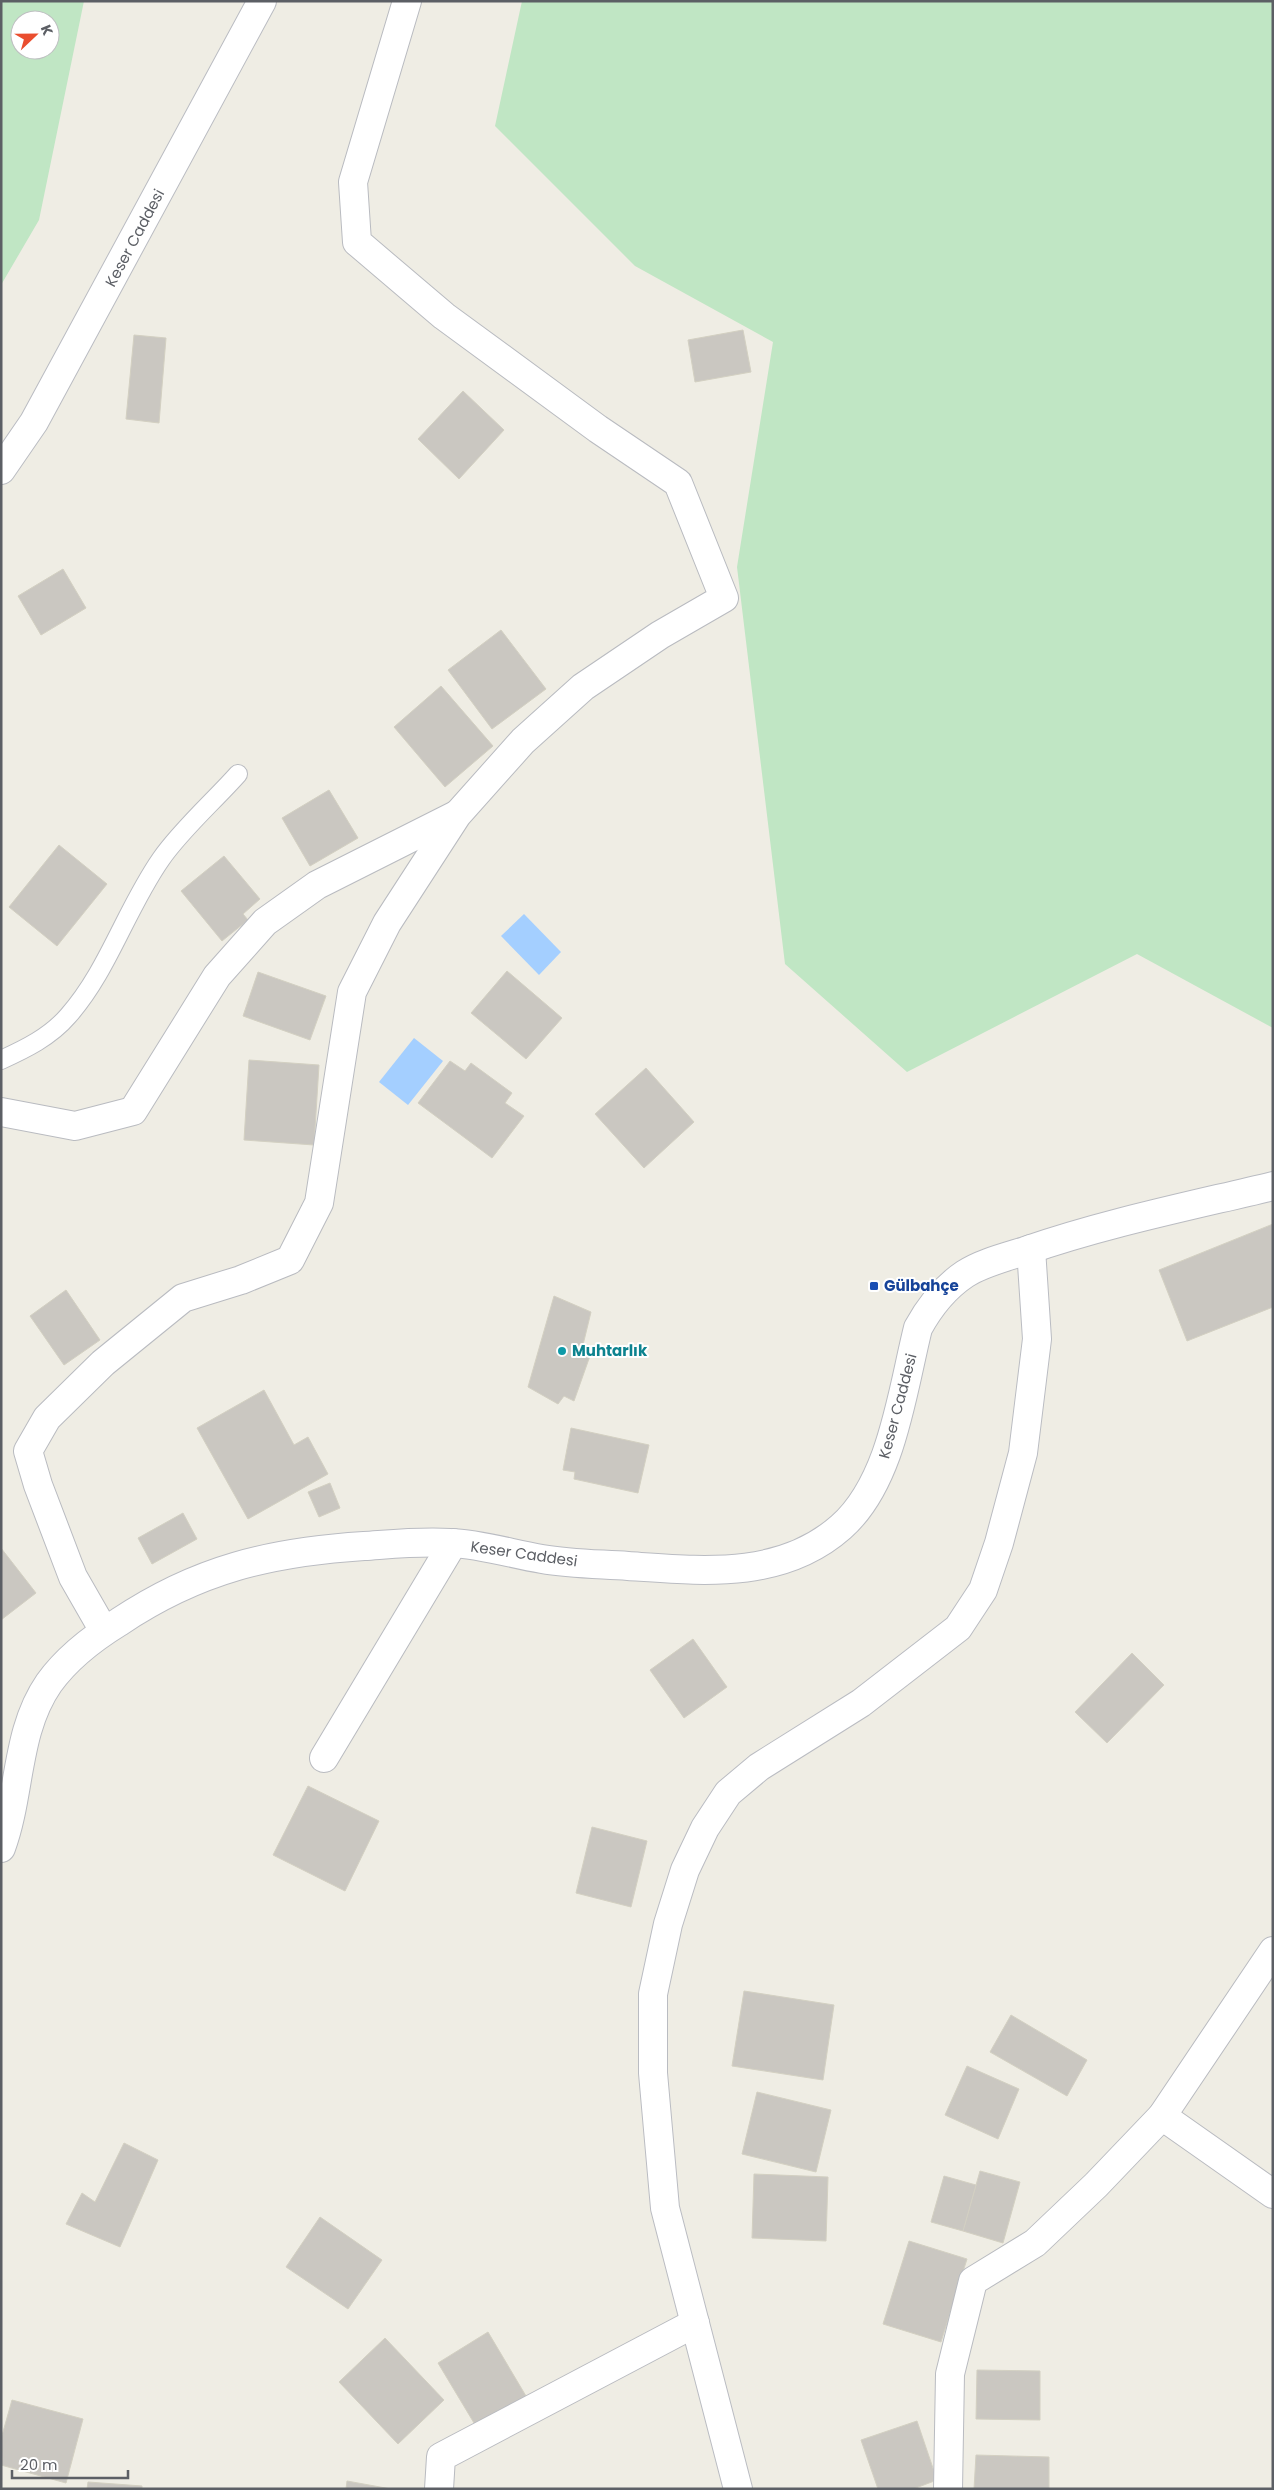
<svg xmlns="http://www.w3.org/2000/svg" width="1274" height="2490" viewBox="0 0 1274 2490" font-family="Poppins,sans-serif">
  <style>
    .green { fill: #c0e6c4; fill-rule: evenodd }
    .water { fill: #a4cfff }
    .building { fill: #cac7c1; stroke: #d3d0c2 }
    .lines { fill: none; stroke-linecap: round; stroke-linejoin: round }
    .lane-casing { stroke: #b9bbc0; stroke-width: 20 }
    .street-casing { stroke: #b9bbc0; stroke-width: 30 }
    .secondary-casing { stroke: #babcc2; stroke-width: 30 }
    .lane { stroke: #fff; stroke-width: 18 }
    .street { stroke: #fff; stroke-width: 28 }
    .secondary { stroke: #fff; stroke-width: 28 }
    .transit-dot { fill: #1a4fb4; stroke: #fff; stroke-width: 2 }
    .culture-dot { fill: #0f9aa8; stroke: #fff; stroke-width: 2 }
    .labels { text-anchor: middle; stroke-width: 4; stroke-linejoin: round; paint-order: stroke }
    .street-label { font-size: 15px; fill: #5c5f65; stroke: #fff }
    .transit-label { font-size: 15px; font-weight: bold; fill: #164399; stroke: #fff; text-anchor: start }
    .culture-label { font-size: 15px; font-weight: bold; fill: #0d838f; stroke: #fff; text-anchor: start }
  </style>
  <rect width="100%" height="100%" fill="#efede4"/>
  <g class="green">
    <path d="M 1,1 L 84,1 L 39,220 L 1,285 ZM 20,20 L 50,20 L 50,50 L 20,50 Z"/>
    <polygon points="522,1 1273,1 1273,1028 1137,954 907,1072 785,964 737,567 773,342 635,266 495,126"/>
  </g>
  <g class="water">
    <polygon points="524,914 561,952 539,975 501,936"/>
    <polygon points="414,1038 443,1061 408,1105 379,1082"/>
  </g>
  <g class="building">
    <polygon points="743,330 751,372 695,382 688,340"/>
    <polygon points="134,335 166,338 159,423 126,419"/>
    <polygon points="463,391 504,430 459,479 418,439"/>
    <polygon points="63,569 86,608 41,635 18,596"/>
    <polygon points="501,630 546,689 492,729 448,670"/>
    <polygon points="441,686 493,746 445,787 394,727"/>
    <polygon points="329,790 358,838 310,866 282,818"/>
    <polygon points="59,845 107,884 57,946 9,907"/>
    <polygon points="224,856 260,899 243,914 248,920 222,941 181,891"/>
    <polygon points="507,971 562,1018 526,1059 471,1013"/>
    <polygon points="258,972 326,996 310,1040 243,1016"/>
    <polygon points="249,1060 319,1065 314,1145 244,1140"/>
    <polygon points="450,1061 465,1071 471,1063 512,1093 505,1103 524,1116 492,1158 418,1103"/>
    <polygon points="646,1068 694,1122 644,1168 595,1114"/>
    <polygon points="1273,1224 1273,1307 1187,1341 1159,1270"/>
    <polygon points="66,1290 100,1340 64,1365 30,1316"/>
    <polygon points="554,1296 591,1312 582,1349 591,1353 574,1401 564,1396 558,1404 528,1387"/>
    <polygon points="264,1390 294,1445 308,1437 328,1474 248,1519 197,1428"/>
    <polygon points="571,1428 649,1445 638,1493 574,1479 575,1472 563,1470"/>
    <polygon points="330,1483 340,1508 319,1517 308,1492"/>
    <polygon points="183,1513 197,1539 152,1564 138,1538"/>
    <polygon points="1,1548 36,1593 1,1620"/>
    <polygon points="693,1639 727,1687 684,1718 650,1670"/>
    <polygon points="1132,1653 1164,1685 1107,1743 1075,1712"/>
    <polygon points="308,1786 379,1821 345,1891 273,1855"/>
    <polygon points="592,1827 647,1841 631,1907 576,1893"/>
    <polygon points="744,1991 834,2005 823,2080 732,2066"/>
    <polygon points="1011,2015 1087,2060 1067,2096 990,2052"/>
    <polygon points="967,2066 1019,2089 998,2139 945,2115"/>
    <polygon points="757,2092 831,2110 816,2172 742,2154"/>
    <polygon points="124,2143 158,2160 120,2247 66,2224 82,2193 95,2202"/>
    <polygon points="980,2171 1020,2182 1003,2243 963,2231"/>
    <polygon points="754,2174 828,2177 826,2241 752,2238"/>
    <polygon points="944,2176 976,2185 963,2231 931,2222"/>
    <polygon points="320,2217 382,2260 348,2309 286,2267"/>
    <polygon points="909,2241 967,2259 941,2342 883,2324"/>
    <polygon points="488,2332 526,2396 477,2428 438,2363"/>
    <polygon points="385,2338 444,2400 398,2444 339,2382"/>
    <polygon points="977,2370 1040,2371 1040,2420 976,2419"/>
    <polygon points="12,2400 83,2419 66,2483 1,2465 1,2439"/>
    <polygon points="917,2421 937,2480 913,2489 878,2489 861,2440"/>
    <polygon points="976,2455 1049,2457 1049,2489 974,2489"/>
    <polygon points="347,2481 391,2489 346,2489"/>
    <polygon points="88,2482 142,2486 142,2489 87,2489"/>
  </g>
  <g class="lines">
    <defs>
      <path id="lane" d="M 1,1060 C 25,1049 50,1037 68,1016 C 108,971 126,909 161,859 C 181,830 214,801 238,774"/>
      <g id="street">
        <polyline points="1,1112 75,1126 133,1111 217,976 265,922 317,885 456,815"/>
        <polyline points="104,1631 73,1577 38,1485 28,1451 47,1418 103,1363 183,1298 241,1280 290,1260 319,1203 352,992 387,923 457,815 523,741 583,687 660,635 724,598 678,483 598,429 444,316 357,242 353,182 407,1"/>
        <polyline points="324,1758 453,1543"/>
        <polyline points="1162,2116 1273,2194"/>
        <polyline points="439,2489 441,2457 695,2323"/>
        <polyline points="948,2489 950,2374 973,2281 1035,2243 1096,2185 1162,2116 1273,1951"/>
      </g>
      <g id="secondary">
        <polyline points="1,470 34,422 262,1"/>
        <path d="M 1,1848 C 21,1794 15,1732 49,1683 C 67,1658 93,1638 119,1622 C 198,1569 271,1552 364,1546 C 393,1544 422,1541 450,1543 C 481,1544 512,1554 542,1559 C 570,1564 600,1564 628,1566 C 702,1571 781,1580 841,1527 C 892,1482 902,1392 918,1328 C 930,1306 944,1288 965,1274 C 982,1263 1006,1257 1025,1251 C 1106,1223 1190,1206 1273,1186"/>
        <polyline points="738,2489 665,2208 653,2073 653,1994 668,1924 685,1870 705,1828 728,1793 759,1767 861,1703 958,1628 983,1590 999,1543 1023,1453 1037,1339 1031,1249"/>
      </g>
    </defs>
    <use href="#lane" class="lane-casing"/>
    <use href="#street" class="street-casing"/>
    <use href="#secondary" class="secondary-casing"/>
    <use href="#lane" class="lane"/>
    <use href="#street" class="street"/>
    <use href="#secondary" class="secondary"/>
  </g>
  <rect class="transit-dot" x="869" y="1281" width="10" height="10" rx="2.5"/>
  <circle class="culture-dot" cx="562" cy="1351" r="5"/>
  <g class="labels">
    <g class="street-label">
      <text transform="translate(135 238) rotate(-62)" y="5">Keser Caddesi</text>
      <text transform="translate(898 1406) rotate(-75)" y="5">Keser Caddesi</text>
      <text transform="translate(524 1554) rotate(8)" y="5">Keser Caddesi</text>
    </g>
    <g class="transit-label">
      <text x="884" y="1291">Gülbahçe</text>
    </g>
    <g class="culture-label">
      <text x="572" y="1356">Muhtarlık</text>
    </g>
  </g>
  <rect width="1274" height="2490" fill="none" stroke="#5c5f65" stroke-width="5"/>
  <g transform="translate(35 35) rotate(68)"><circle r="24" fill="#ffffff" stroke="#bebfc1"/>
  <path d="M0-4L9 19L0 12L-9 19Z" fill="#ea4e2f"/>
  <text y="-8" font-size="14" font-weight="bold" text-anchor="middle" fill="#5c5f65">K</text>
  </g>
  <path d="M12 2470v8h116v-8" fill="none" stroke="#5c5f65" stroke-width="2.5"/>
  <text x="20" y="2470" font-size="15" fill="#5c5f65" stroke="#ffffff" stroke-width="4" paint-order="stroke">20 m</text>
</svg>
